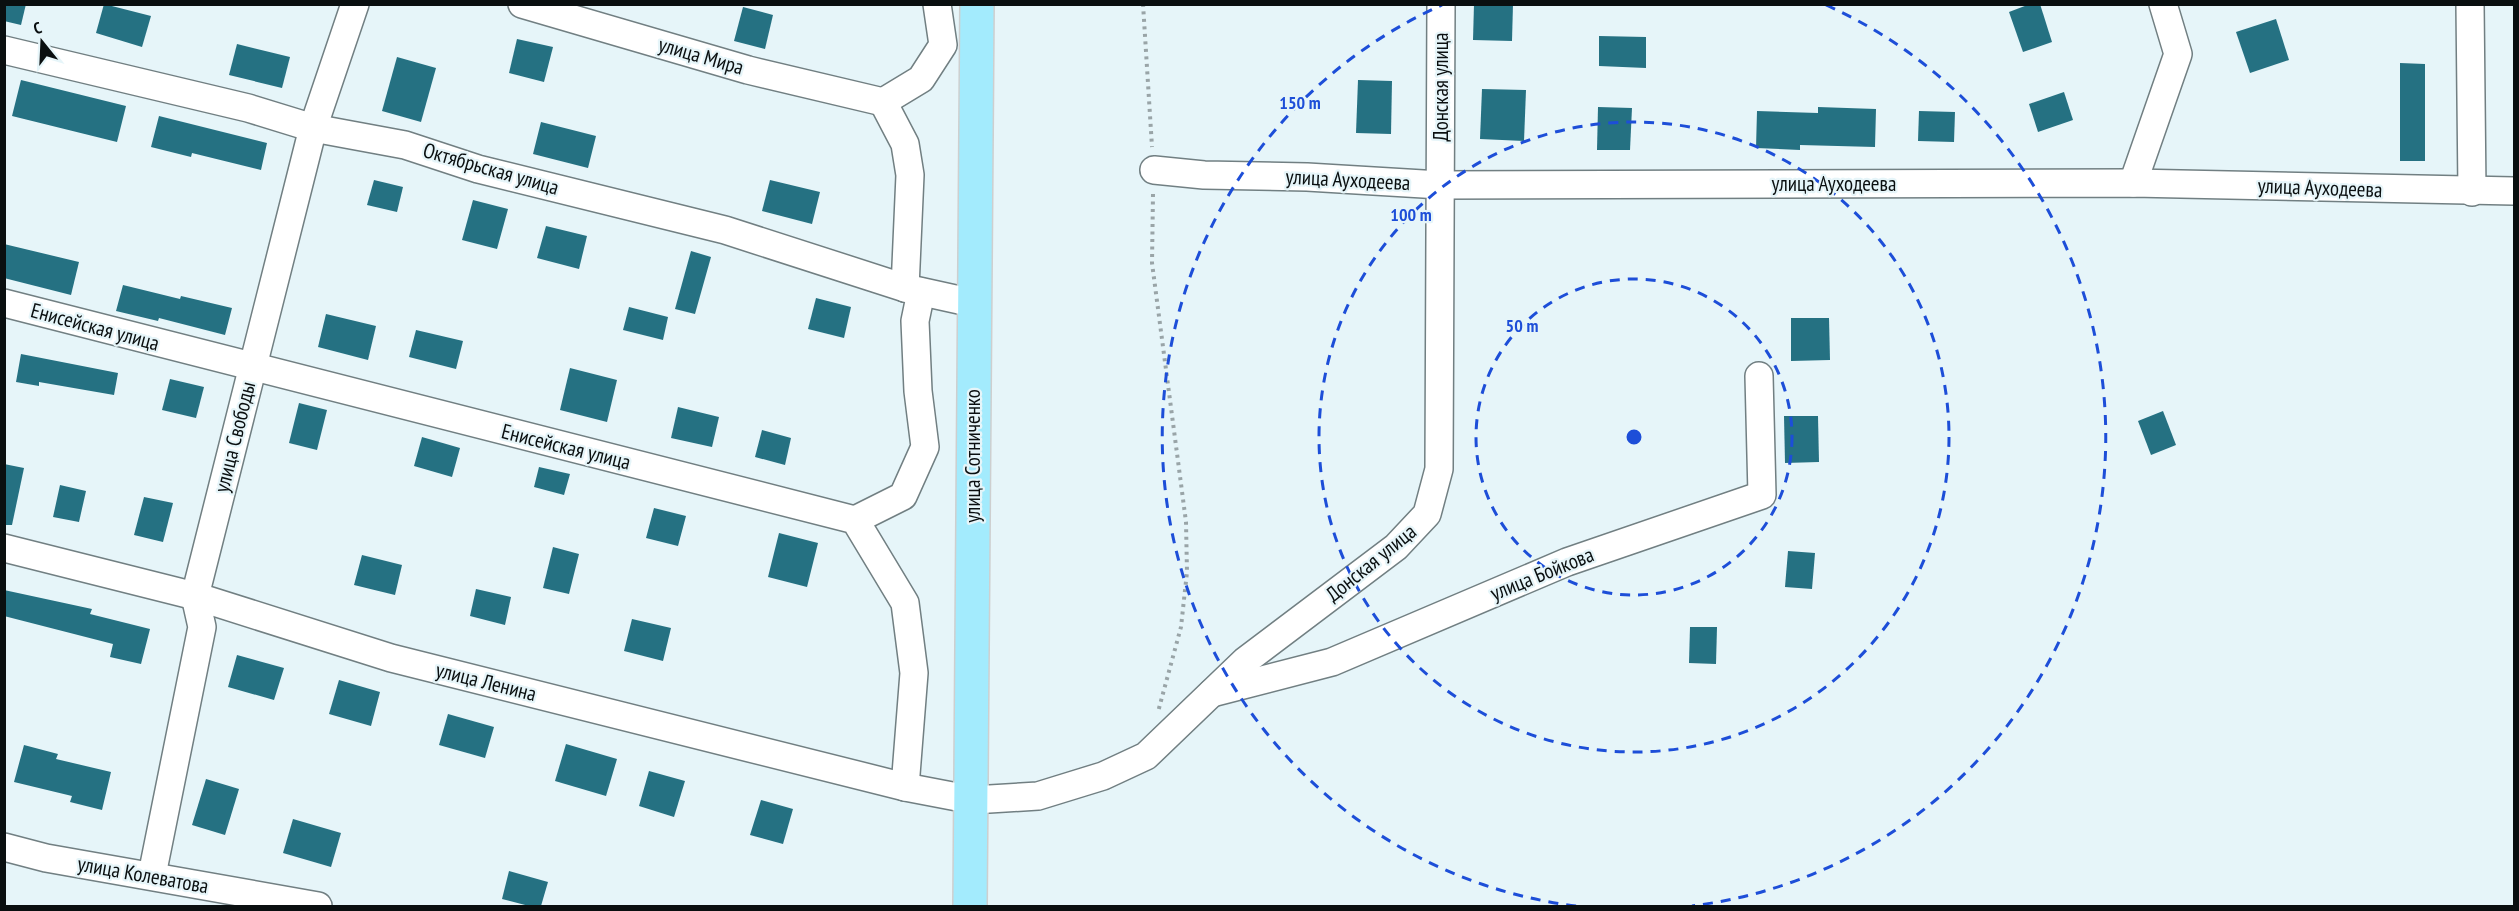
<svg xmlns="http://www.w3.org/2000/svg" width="2519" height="911" viewBox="0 0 2519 911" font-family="'PT Sans Narrow',sans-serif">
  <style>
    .building { fill: #257182 }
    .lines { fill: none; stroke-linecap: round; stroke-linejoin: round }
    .minor-casing { stroke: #717f82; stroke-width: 30 }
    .major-casing { stroke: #cecfcf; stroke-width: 36 }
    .path { stroke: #99a4a7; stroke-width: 4; stroke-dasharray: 3 4.5; stroke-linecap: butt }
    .minor { stroke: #fff; stroke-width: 27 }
    .major { stroke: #a3ebfd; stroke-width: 33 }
    .ring { fill: none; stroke: #1d4ed8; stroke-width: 3; stroke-dasharray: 10 8 }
    .labels { text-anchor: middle; stroke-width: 4.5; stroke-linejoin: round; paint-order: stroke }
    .street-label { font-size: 21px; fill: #0a0f10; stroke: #e6f5f9 }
    .centre { fill: #1d4ed8; stroke: #e6f5f9; stroke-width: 3 }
    .ring-label { font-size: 18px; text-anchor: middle; font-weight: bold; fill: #1d4ed8; stroke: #e6f5f9; stroke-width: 4.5; stroke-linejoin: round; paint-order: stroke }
  </style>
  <rect width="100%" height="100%" fill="#e6f5f9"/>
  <g class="building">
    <polygon points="4,4 26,4 21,25 4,21"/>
    <polygon points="104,4 151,16 142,47 96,33"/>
    <polygon points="1474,4 1513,4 1512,41 1473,40"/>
    <polygon points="2030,4 2040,4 2052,42 2023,52 2009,12"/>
    <polygon points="743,7 773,15 765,49 734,41"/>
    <polygon points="2276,19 2289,60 2250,73 2236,32"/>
    <polygon points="1599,36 1646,37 1646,68 1599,66"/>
    <polygon points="517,39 553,47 544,82 509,73"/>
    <polygon points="237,44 290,57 282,88 229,75"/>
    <polygon points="397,57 436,68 421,122 382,111"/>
    <polygon points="2400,63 2425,64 2425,161 2400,161"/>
    <polygon points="21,80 126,106 117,142 12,116"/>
    <polygon points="1358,80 1392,81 1391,134 1356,133"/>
    <polygon points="1482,89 1526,90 1524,141 1480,139"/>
    <polygon points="2064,92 2073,120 2038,132 2029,104"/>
    <polygon points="1598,107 1632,108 1630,150 1597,150"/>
    <polygon points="1818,107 1876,109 1875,147 1800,145 1800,150 1756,148 1757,111 1818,113"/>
    <polygon points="1919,111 1955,112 1954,142 1918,141"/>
    <polygon points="159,116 267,143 261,170 192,153 191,157 151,147"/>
    <polygon points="541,122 596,136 588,168 533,154"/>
    <polygon points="374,180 403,187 397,212 367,205"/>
    <polygon points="770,180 820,192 812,224 762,211"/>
    <polygon points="473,200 508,209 497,249 462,240"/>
    <polygon points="546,226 587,236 579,269 537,258"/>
    <polygon points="4,244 79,262 71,295 4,278"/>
    <polygon points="691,251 711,257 695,314 675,309"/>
    <polygon points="123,285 180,299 181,296 232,308 225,335 159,318 158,321 116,311"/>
    <polygon points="816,298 851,307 844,338 808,329"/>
    <polygon points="629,307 668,317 663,340 623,330"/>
    <polygon points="326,314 376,326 368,360 318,347"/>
    <polygon points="1791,318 1829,318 1830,360 1791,361"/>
    <polygon points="416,330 463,341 456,369 409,357"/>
    <polygon points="21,354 118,373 114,395 39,382 39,386 16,382"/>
    <polygon points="570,368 617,380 607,422 560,410"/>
    <polygon points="170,379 204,387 196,418 162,410"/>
    <polygon points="299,403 327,410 317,450 289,443"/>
    <polygon points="678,407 719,417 712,447 671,438"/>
    <polygon points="2163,411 2176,445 2151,455 2138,421"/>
    <polygon points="1784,416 1818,416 1819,462 1785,463"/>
    <polygon points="762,430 791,438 785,465 755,457"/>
    <polygon points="422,437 460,448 452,477 414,466"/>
    <polygon points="4,464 24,468 12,525 4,525"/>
    <polygon points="539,467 570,474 564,495 534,487"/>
    <polygon points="60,485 86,491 79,522 53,517"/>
    <polygon points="144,497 173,503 163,542 134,535"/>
    <polygon points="654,508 686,516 678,546 646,538"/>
    <polygon points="779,533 818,543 807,587 768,577"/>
    <polygon points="553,547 579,554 569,594 543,588"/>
    <polygon points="1788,551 1815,553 1812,589 1785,587"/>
    <polygon points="362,555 402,565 395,595 354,585"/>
    <polygon points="476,589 511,597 505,625 470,616"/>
    <polygon points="4,590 92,609 90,614 150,629 141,664 110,657 113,644 4,616"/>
    <polygon points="632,619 671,628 663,661 624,651"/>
    <polygon points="1690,627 1717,627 1716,664 1689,663"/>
    <polygon points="237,655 284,668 274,700 228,687"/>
    <polygon points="339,680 380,692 371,726 329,714"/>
    <polygon points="448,714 494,727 485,758 439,745"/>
    <polygon points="566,744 617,759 606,796 555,781"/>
    <polygon points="24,745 58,754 56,759 111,772 102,810 70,802 72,796 14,782"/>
    <polygon points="649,771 685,781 674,817 639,806"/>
    <polygon points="206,779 239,789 225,835 192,825"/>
    <polygon points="761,800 793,809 783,844 750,835"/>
    <polygon points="293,819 341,833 331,867 283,853"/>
    <polygon points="509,871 548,882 541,906 529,906 502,899"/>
  </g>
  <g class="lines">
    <defs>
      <g id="minor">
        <polyline points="522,4 748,70 883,102"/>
        <polyline points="2470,4 2472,192"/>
        <polyline points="4,50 248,108 313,128 405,145 478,169 725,230 905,288 973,303"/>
        <polyline points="883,102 905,144 910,175 905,288"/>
        <polyline points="883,102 921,79 943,45 937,4"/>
        <polyline points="1154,170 1204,175 1307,177 1440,185 2133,183 2514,191"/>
        <polyline points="2133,183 2178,54 2163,4"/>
        <polyline points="4,303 855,520 905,603 914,673 905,787"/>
        <polyline points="855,520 903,496 925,447 918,391 915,321 921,292"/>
        <polyline points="4,548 195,596 391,658 905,787 973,800 1038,796 1103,776 1146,756 1245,661 1396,547 1427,514 1439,469 1441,4"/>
        <polyline points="1212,693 1332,662 1567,562 1762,495 1759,376"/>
        <polyline points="4,847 46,858 318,906"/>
        <polyline points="152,875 202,627 195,596 313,128 355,4"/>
      </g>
      <polyline id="major" points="970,906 977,4"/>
    </defs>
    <use href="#minor" class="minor-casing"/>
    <use href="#major" class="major-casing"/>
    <g class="path">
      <polyline points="1143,4 1152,147"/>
      <polyline points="1153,194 1152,263 1186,522 1187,572 1181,627 1158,712"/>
    </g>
    <use href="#minor" class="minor"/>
    <use href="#major" class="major"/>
  </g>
  <g class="ring">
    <circle cx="1634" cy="437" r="158"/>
    <circle cx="1634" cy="437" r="315"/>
    <path d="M1576 906A473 473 0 0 1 1442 5M1826 5A473 473 0 0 1 1692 906"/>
  </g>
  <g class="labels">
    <g class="street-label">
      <text transform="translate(701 56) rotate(16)" y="7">улица Мира</text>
      <text transform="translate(1441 87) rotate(-90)" y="7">Донская улица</text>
      <text transform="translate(491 169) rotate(16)" y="7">Октябрьская улица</text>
      <text transform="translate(1348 180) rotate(3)" y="7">улица Ауходеева</text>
      <text x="1834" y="191">улица Ауходеева</text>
      <text transform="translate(2320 188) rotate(2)" y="7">улица Ауходеева</text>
      <text transform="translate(95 327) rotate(15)" y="7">Енисейская улица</text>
      <text transform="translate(235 437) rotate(-76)" y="7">улица Свободы</text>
      <text transform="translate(566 447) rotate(14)" y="7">Енисейская улица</text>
      <text transform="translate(973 456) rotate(-90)" y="7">улица Сотниченко</text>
      <text transform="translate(1371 563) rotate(-39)" y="7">Донская улица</text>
      <text transform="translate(1542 574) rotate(-22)" y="7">улица Бойкова</text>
      <text transform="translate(486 682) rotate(14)" y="7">улица Ленина</text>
      <text transform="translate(143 875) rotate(10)" y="7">улица Колеватова</text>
    </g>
  </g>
  <circle cx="1634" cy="437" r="9" class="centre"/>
  <g class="ring-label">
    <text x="1300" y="109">150 m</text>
    <text x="1411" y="221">100 m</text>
    <text x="1522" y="332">50 m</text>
  </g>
  <rect width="2519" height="911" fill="none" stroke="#0a0f10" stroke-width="12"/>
  <g transform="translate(42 42) rotate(342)" stroke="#e6f5f9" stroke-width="4.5" paint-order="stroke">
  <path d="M0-4.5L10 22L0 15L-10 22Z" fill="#0a0f10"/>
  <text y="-9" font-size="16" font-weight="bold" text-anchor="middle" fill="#0a0f10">С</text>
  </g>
</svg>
